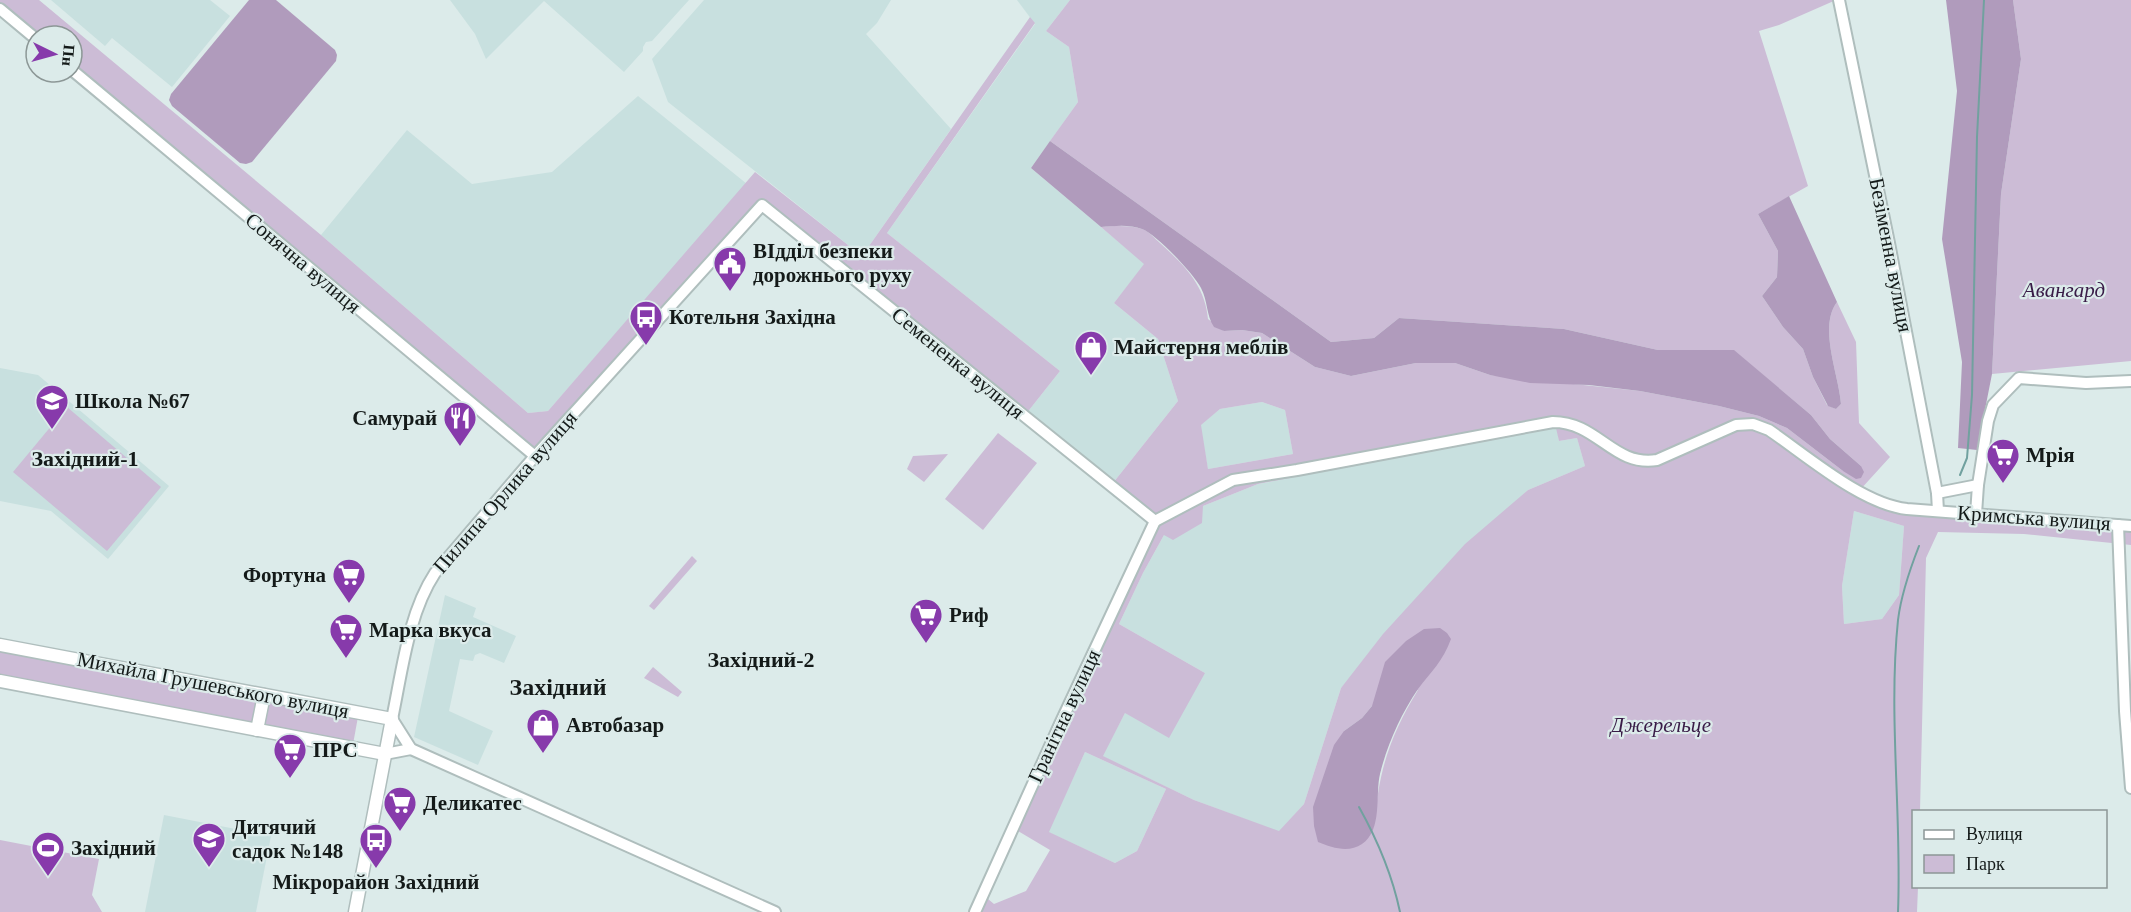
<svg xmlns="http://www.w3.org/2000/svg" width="2131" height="912" viewBox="0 0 2131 912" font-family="Georgia,serif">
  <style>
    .built { fill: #c8e0df }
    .green { fill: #ccbcd6; fill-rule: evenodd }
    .forest { fill: #b09bbc }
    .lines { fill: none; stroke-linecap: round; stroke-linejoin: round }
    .stream { stroke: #71a19f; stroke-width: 2 }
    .minor-casing { stroke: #afbebd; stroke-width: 14 }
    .tertiary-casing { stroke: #afbebd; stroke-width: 15 }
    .minor { stroke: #fff; stroke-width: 10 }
    .tertiary { stroke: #fff; stroke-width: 12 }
    .labels { text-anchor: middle; stroke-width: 4.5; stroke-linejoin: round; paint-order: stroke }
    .poi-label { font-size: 21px; font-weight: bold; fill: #141a19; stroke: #dcebea; text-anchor: start }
    .street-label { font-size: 21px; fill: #141a19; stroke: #dcebea }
    .park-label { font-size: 21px; font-style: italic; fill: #391c47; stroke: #dcebea }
    .neighbourhood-label { font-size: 22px; font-weight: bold; fill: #141a19; stroke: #dcebea }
    .quarter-label { font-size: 24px; font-weight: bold; fill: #141a19; stroke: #dcebea }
  </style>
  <rect width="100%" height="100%" fill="#dcebea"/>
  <g class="built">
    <polygon points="51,0 210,0 230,16 172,87 112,38 105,46"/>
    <polygon points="450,0 689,0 652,41 646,42 643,47 643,51 624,72 544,1 486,59 475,34"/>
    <polygon points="704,0 891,0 877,23 866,34 951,129 862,256 668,102 652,59"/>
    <polygon points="1017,0 1070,0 1046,31 1069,47 1078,102 1031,168 1145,264 1114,303 1158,339 1178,401 1113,483 1026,414 1060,371 887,233 1035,24"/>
    <polygon points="638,96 747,184 548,411 528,413 321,235 407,130 472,184 552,172"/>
    <polygon points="0,368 38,375 169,486 108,559 51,511 0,501"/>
    <polygon points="1262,402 1285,410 1293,454 1208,469 1200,425 1220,409"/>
    <polygon points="1557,428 1559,441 1577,438 1585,466 1528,490 1341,688 1304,804 1279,832 1194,800 1102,756 1125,713 1205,673 1119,624 1143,573 1164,535 1203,506 1258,484"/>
    <polygon points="1854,511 1904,526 1899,595 1882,619 1844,624 1842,586"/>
    <polygon points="445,595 476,608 473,617 516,636 504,663 480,653 475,655 473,661 460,659 449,711 493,731 478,765 414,737"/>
    <polygon points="1085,752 1166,789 1137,851 1115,863 1048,832"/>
    <polygon points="164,815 271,836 256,912 145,912"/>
  </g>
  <g class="green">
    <polygon points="0,0 39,0 321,235 528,413 548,411 755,172 862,256 1030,17 1035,23 887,233 1060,371 1026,414 761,200 534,451 72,64 72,36 39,36 0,4"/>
    <path d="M 1070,0 L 1836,0 L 1779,25 L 1759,31 L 1808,186 L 1758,214 L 1778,251 L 1777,277 L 1762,296 L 1783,327 L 1803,349 L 1813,377 L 1827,405 L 1836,409 L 1841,404 C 1839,375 1818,327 1837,302 L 1856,342 L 1859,423 L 1890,457 L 1859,491 L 1877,502 L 2131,526 L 2131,545 L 2024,534 L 1938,532 L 1926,558 L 1920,811 L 1914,812 L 1914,886 L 1918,887 L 1917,912 L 975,912 L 1155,521 L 1113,483 L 1178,401 L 1158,339 L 1114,303 L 1144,264 L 1101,227 C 1114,226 1129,225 1142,229 C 1149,231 1155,239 1160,243 C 1184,265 1205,285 1208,319 L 1224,331 L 1242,330 L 1262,333 L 1315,367 L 1351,376 L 1416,363 L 1455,363 L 1490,375 L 1640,391 L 1719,406 L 1759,416 L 1787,428 L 1843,471 L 1861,466 L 1830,439 L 1811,415 L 1733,350 L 1658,350 L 1564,329 L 1399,318 L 1374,338 L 1331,342 L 1050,141 L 1078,102 L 1069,47 L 1046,31 ZM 1262,402 L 1285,410 L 1293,454 L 1208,469 L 1201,425 L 1220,409 ZM 1556,428 L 1559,441 L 1577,438 L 1585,466 L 1528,490 L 1465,544 L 1383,634 L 1341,688 L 1304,804 L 1279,831 L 1194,800 L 1103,756 L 1125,713 L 1169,738 L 1205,673 L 1119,624 L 1143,573 L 1164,535 L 1173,540 L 1202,523 L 1203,506 L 1258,484 ZM 1854,511 L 1904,526 L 1899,595 L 1882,619 L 1844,624 L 1842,586 ZM 1418,690 C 1391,734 1378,771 1375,823 L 1344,731 L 1362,718 L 1372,706 ZM 1085,752 L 1166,789 L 1137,851 L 1115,863 L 1049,832 ZM 1018,831 L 1050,850 L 1026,891 L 994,904 L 988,899 Z"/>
    <polygon points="2013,0 2131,0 2131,361 1992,374 2001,194 2021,59"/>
    <polygon points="67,407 161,487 107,551 13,472"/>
    <polygon points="998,433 1037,463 983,530 945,499"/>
    <polygon points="948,454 924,482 907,469 913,456"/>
    <polygon points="692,556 697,561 654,610 649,606"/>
    <polygon points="0,649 260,698 255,725 0,677"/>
    <polygon points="653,667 682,692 678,697 644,678"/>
    <polygon points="268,700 358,717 353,744 263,727"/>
    <polygon points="0,840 99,859 92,895 102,912 0,912"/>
  </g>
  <g class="forest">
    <polygon points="249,0 276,0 335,50 337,55 336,61 252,162 246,164 240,163 172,106 169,100 171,94"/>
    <polygon points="1946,0 2013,0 2021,59 2001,194 1992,374 1977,450 1958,448 1962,362 1942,239 1957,91"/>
    <path d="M 1050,141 L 1331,342 L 1374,338 L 1399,318 L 1564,329 L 1658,350 L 1734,350 L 1811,415 L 1830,439 L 1861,466 L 1864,472 L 1861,478 L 1856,479 L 1843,471 L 1787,428 L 1759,416 L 1719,406 L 1640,391 L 1589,385 L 1530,383 L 1490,375 L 1455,363 L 1416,363 L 1351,376 L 1315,367 L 1262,333 L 1242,330 L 1224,331 L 1214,327 C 1206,315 1208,301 1201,288 C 1194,274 1156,234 1142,229 C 1129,224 1114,226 1101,227 L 1031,168 Z"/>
    <path d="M 1789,196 L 1837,302 C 1818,327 1839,375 1841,404 L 1836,409 L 1828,406 L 1813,377 L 1803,349 L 1783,327 L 1762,296 L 1777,277 L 1778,251 L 1758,214 Z"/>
    <path d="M 1440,628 L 1447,633 L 1451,639 C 1443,661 1431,672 1418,689 C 1401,714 1387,745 1380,774 C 1375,794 1383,830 1362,844 C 1349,853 1332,848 1318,842 L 1314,826 L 1313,807 L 1334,745 L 1344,731 L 1362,718 L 1372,706 L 1385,662 L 1406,641 L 1424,629 Z"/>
  </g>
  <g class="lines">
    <g class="stream">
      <polyline points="1960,475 1967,458 1972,395 1977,137 1984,0"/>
      <path d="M 1359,807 C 1378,841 1392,874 1400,912"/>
      <path d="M 1898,912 C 1902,815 1888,717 1898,620 C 1901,595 1910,569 1919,546"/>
    </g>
    <defs>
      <g id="minor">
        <polyline points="1839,0 1889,243 1937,493 1938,511"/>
        <polyline points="0,9 36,39"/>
        <polyline points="72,70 535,456"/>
        <polyline points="1937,493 1978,485"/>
        <polyline points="1976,514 1978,485 1988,421 1993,405 2019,378 2086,383 2131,381"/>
        <path d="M 1155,521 L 1233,480 L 1297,470 L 1553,422 C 1598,422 1613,467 1657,460 L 1736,425 L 1753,424 L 1769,430 C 1807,456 1862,504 1907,509 L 2131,526"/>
        <polyline points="2118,525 2125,711 2131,788"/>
        <polyline points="385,754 411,749"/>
        <path d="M 775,912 L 411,749 L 392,719 C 402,672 408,614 435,573 L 535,456 L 762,205 L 1155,521"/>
        <polyline points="975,912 1060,724 1155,521"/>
      </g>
      <g id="tertiary">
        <polyline points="0,645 392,719 355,912"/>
        <polyline points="0,681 385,754"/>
        <polyline points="257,730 264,695"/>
      </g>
    </defs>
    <use href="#minor" class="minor-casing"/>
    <use href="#tertiary" class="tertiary-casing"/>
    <use href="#minor" class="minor"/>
    <use href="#tertiary" class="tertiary"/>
  </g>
  <defs>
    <symbol id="civic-pin" viewBox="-11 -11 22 30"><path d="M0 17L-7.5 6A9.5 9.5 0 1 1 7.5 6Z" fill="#873aab" stroke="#dcebea"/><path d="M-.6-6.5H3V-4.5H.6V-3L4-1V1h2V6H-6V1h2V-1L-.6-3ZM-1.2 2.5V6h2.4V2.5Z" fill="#fff"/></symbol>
    <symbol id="bus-pin" viewBox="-11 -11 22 30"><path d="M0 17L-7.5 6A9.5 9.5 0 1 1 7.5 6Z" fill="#873aab" stroke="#dcebea"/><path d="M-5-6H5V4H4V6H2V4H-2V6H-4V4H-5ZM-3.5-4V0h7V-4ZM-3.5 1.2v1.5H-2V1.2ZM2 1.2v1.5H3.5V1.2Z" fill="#fff"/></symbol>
    <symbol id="shop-pin" viewBox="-11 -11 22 30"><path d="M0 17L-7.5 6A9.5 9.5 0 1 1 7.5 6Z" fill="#873aab" stroke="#dcebea"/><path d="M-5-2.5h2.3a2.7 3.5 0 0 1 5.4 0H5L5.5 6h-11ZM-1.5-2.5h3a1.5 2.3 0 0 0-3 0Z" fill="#fff"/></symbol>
    <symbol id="school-pin" viewBox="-11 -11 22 30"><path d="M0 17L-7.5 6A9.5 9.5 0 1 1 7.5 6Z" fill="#873aab" stroke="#dcebea"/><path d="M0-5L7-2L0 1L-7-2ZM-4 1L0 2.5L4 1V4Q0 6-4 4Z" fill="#fff"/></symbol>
    <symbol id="restaurant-pin" viewBox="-11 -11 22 30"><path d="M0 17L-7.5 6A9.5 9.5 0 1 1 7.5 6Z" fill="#873aab" stroke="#dcebea"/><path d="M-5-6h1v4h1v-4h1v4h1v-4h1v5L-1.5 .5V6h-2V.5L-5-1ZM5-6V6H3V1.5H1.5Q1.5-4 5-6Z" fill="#fff"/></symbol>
    <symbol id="supermarket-pin" viewBox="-11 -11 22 30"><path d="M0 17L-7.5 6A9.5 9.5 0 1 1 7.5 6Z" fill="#873aab" stroke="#dcebea"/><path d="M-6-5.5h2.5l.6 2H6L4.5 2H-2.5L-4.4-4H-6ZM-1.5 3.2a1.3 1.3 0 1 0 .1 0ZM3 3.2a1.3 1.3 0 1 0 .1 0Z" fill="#fff"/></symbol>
    <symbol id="stadium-pin" viewBox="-11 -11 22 30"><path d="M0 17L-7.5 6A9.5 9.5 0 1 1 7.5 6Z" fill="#873aab" stroke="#dcebea"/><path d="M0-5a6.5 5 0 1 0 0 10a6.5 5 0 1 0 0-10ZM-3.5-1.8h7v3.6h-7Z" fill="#fff"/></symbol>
  </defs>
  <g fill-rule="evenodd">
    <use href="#civic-pin" x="711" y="244" width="38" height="52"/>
    <use href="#bus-pin" x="627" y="298" width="38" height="52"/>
    <use href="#shop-pin" x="1072" y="328" width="38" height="52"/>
    <use href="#school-pin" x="33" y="382" width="38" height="52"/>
    <use href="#restaurant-pin" x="441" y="399" width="38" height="52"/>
    <use href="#supermarket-pin" x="1984" y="436" width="38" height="52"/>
    <use href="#supermarket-pin" x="330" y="556" width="38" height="52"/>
    <use href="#supermarket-pin" x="907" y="596" width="38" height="52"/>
    <use href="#supermarket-pin" x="327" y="611" width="38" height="52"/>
    <use href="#shop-pin" x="524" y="706" width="38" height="52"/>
    <use href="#supermarket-pin" x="271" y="731" width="38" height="52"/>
    <use href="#supermarket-pin" x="381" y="784" width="38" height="52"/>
    <use href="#school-pin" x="190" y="820" width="38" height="52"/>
    <use href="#bus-pin" x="357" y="821" width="38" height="52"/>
    <use href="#stadium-pin" x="29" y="829" width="38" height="52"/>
  </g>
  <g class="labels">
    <g class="poi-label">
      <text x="753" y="258">ВІдділ безпеки<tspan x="753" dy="24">дорожнього руху</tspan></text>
      <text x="669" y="324">Котельня Західна</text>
      <text x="1114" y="354">Майстерня меблів</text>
      <text x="75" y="408">Школа №67</text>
      <text x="437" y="425" text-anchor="end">Самурай</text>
      <text x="2026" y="462">Мрія</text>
      <text x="326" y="582" text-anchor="end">Фортуна</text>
      <text x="949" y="622">Риф</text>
      <text x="369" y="637">Марка вкуса</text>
      <text x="566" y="732">Автобазар</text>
      <text x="313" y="757">ПРС</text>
      <text x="423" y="810">Деликатес</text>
      <text x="232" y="834">Дитячий<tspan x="232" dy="24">садок №148</tspan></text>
      <text x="71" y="855">Західний</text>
      <text x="376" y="889" text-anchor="middle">Мікрорайон Західний</text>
    </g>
    <g class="street-label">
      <text transform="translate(1891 255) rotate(79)" y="7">Безіменна вулиця</text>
      <text transform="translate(303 263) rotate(40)" y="7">Сонячна вулиця</text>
      <text transform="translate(958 363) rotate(39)" y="7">Семененка вулиця</text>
      <text transform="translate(505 492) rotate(-49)" y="7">Пилипа Орлика вулиця</text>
      <text transform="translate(2034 518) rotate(4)" y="7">Кримська вулиця</text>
      <text transform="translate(213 685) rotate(11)" y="7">Михайла Грушевського вулиця</text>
      <text transform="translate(1064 716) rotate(-65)" y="7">Гранітна вулиця</text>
    </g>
    <g class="park-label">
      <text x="2064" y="297">Авангард</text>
      <text x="1661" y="732">Джерельце</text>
    </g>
    <g class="neighbourhood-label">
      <text x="85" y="466">Західний-1</text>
      <text x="761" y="667">Західний-2</text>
    </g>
    <g class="quarter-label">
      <text x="558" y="695">Західний</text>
    </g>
  </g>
  <rect x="1912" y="810" width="195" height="78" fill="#dcebea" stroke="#8c9796" stroke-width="1.5"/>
  <rect x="1924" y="830" width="30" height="9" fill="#ffffff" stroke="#8c9796" stroke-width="1.5"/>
  <text x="1966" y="840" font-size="18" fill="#141a19">Вулиця</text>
  <rect x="1924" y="855" width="30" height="18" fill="#ccbcd6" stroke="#8c9796" stroke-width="1.5"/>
  <text x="1966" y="870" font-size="18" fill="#141a19">Парк</text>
  <g transform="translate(54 54) rotate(95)"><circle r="28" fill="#dcebea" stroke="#8c9796" stroke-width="1.5"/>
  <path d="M0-4.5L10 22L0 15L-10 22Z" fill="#873aab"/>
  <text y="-9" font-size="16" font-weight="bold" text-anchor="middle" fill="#141a19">Пн</text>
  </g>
</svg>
